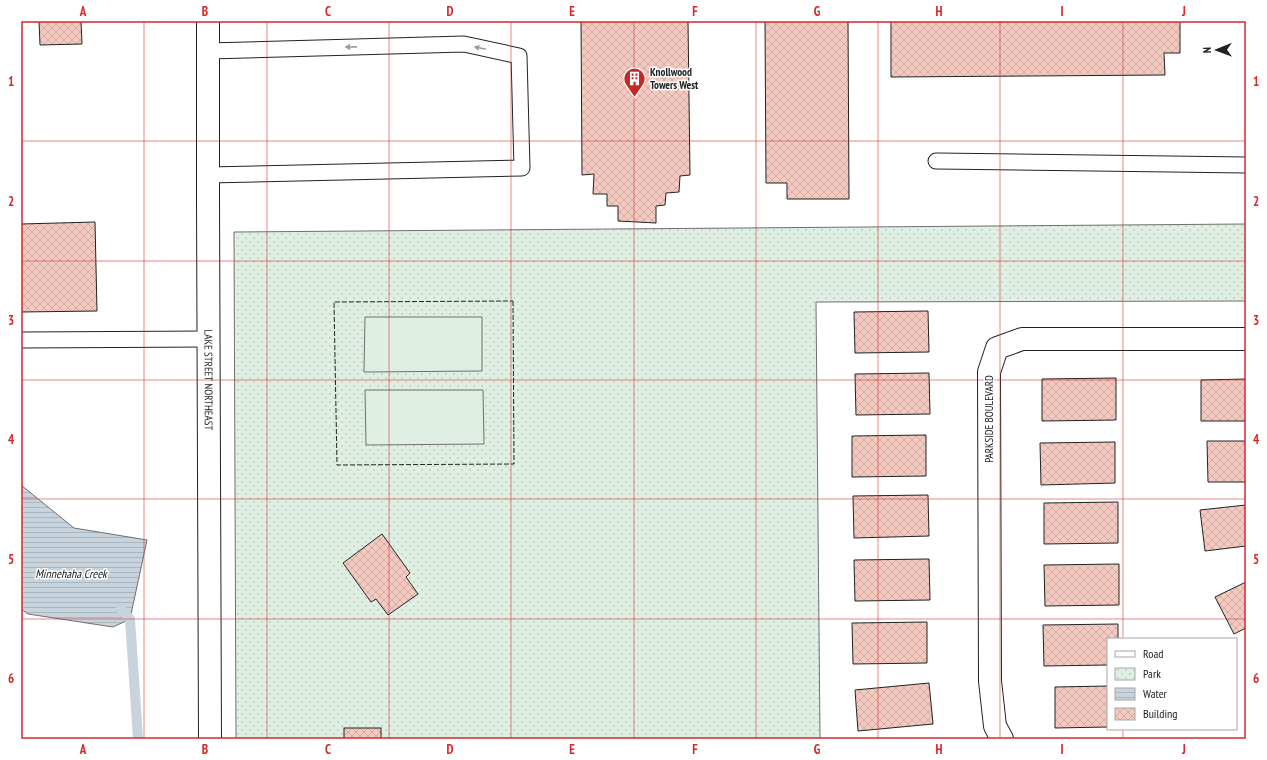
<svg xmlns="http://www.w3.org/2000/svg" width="1267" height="760" viewBox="0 0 1267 760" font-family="'PT Sans Narrow',sans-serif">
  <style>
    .park { fill: url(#park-dots); stroke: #6f6f6f }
    .garden { fill: #e0efe3; stroke: #6f6f6f }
    .water { fill: url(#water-rules); stroke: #6f6f6f }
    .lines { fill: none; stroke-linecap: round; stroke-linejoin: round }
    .stream { stroke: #c7d3dd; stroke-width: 10 }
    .building { fill: url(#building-cross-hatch); stroke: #222 }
    .lane-casing { stroke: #222; stroke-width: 17 }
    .street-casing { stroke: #222; stroke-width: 24 }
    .secondary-casing { stroke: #222; stroke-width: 24 }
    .lane { stroke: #fff; stroke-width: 15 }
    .street { stroke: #fff; stroke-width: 22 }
    .secondary { stroke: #fff; stroke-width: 22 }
    .fence { stroke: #222; stroke-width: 1; stroke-dasharray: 5 2; stroke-linecap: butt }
    .oneway { fill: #9c9c9c }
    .grid { fill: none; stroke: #d62828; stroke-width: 1; stroke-opacity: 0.55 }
    .labels { text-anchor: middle; stroke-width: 3; stroke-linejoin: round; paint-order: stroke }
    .poi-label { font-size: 11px; font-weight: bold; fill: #222; stroke: #fff; text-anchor: start }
    .street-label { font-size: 11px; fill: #222; stroke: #fff }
    .water-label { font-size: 12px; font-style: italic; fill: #222; stroke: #fff }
    .neatline { fill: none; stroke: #d62828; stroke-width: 1.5 }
    .grid-label { font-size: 13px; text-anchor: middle; font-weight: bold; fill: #d62828 }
  </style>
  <defs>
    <pattern id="park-dots" width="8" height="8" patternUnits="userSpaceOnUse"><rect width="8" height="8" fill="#e0efe3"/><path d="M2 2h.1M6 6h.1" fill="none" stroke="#c0cdc2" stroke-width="1.8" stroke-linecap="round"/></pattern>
    <pattern id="water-rules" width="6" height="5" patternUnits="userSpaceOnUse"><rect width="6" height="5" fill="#c7d3dd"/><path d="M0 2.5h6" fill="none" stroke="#abb5bd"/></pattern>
    <pattern id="building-cross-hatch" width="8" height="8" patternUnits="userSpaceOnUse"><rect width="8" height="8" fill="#f3c9c0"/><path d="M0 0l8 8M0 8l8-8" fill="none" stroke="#d0aca5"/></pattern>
  </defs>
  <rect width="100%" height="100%" fill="#fff"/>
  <polygon class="park" points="1246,224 1246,301 816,302 820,739 236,739 234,232"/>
  <g class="garden">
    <polygon points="365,317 482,317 482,371 364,372"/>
    <polygon points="365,390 483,390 484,444 366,445"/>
  </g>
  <polygon class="water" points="21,485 74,528 147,540 130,619 113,627 28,614 21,609"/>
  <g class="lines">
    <polyline class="stream" points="121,609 130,619 138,739"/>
  </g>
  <g class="building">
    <polygon points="39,21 81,21 82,44 40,45"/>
    <polygon points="581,21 688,21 690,175 680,176 679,192 666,193 665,205 656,206 656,223 618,221 618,206 607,206 607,194 593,194 594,174 582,175"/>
    <polygon points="765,21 848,21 849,199 787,199 787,183 766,183"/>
    <polygon points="891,21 1180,21 1180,53 1164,53 1165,75 891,77"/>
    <polygon points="95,222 97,311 21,312 21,224"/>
    <polygon points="928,311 929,352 855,353 854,312"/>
    <polygon points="929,373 930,414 856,415 855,374"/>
    <polygon points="1116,378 1116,420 1042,421 1042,379"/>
    <polygon points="1246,379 1246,421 1201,421 1201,380"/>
    <polygon points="926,435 926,476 852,477 852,436"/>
    <polygon points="1207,441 1246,441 1246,482 1208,482"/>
    <polygon points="1115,442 1115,483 1041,485 1040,443"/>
    <polygon points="928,495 929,536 854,538 853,496"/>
    <polygon points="1118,502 1118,543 1044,544 1044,503"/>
    <polygon points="1246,505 1246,546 1205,551 1200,510"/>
    <polygon points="382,534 410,573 406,577 418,594 388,615 376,599 371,602 343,563"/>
    <polygon points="929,559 930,600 855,601 854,560"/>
    <polygon points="1119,564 1119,605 1045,606 1044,565"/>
    <polygon points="1246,582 1246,628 1234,634 1215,597"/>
    <polygon points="927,622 927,663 853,664 852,623"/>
    <polygon points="1118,624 1118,639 1108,639 1108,665 1044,666 1043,625"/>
    <polygon points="929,683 933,724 858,731 855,690"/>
    <polygon points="1108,686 1108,727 1055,728 1055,687"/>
    <rect x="344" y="728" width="37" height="11"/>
  </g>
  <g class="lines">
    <defs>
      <g id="lane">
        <polyline points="936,161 1246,165"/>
        <polyline points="208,175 522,168 519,56 464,44 208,51"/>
        <polyline points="21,340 209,339"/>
      </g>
      <polyline id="street" points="1002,739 995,726 990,681 989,372 997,348 1022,339 1246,339"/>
      <g id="secondary">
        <path id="s1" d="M 208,21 L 208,199 L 210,739"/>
      </g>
    </defs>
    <use href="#lane" class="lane-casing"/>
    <use href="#street" class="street-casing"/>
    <use href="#secondary" class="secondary-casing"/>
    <use href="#lane" class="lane"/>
    <use href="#street" class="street"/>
    <use href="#secondary" class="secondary"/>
    <polygon class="fence" points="513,301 514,464 337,465 334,302"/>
  </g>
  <defs><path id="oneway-solid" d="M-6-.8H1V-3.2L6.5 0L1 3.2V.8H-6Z"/></defs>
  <g class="oneway">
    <use href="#oneway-solid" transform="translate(351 47) rotate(179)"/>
    <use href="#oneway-solid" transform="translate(480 48) rotate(-168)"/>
  </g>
  <path class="grid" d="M 144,21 L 144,739M 267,21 L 267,739M 389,21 L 389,739M 511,21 L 511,739M 634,21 L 634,739M 756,21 L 756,739M 878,21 L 878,739M 1000,21 L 1000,739M 1123,21 L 1123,639M 21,141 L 1246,141M 21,261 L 1246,261M 21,380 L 1246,380M 21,499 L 1246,499M 21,619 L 1246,619M 1123,729 L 1123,739"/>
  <defs>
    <symbol id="building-pin" viewBox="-11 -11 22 30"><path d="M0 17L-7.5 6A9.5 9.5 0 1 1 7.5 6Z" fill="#c62828" stroke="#fff"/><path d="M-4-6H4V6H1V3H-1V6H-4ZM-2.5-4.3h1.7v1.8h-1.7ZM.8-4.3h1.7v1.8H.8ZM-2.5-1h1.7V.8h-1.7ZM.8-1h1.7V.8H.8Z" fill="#fff"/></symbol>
  </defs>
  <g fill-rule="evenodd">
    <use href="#building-pin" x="622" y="66" width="25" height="34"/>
  </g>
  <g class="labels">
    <g class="poi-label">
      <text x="650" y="76">Knollwood<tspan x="650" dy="13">Towers West</tspan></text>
    </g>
    <g class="street-label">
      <text dy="4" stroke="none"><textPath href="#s1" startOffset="359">LAKE STREET NORTHEAST</textPath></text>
      <text transform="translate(989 419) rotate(-90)" y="4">PARKSIDE BOULEVARD</text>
    </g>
    <g class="water-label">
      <text x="71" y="578">Minnehaha Creek</text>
    </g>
  </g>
  <rect width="1267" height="760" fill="none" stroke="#ffffff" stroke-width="44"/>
  <rect x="1107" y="638" width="130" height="92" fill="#ffffff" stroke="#a7a7a7"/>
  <rect x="1115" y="651" width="20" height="6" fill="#ffffff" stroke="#a7a7a7"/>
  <text x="1143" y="658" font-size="12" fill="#222222">Road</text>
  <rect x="1115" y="668" width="20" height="12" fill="url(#park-dots)" stroke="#a7a7a7"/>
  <text x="1143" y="678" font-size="12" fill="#222222">Park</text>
  <rect x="1115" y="688" width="20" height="12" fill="url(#water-rules)" stroke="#a7a7a7"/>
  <text x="1143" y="698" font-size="12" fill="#222222">Water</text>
  <rect x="1115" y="708" width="20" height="12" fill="url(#building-cross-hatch)" stroke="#a7a7a7"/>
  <text x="1143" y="718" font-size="12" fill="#222222">Building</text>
  <g transform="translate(1217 50) rotate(269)" stroke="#ffffff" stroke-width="3" paint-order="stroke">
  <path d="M0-3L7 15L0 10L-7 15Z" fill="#222222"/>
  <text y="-6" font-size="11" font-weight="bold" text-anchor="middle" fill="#222222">N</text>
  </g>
  <rect x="22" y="22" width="1223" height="716" class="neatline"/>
  <g class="grid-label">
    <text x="83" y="16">A</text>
    <text x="205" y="16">B</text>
    <text x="328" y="16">C</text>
    <text x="450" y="16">D</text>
    <text x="572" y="16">E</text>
    <text x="695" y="16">F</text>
    <text x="817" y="16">G</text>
    <text x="939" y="16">H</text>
    <text x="1062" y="16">I</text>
    <text x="1184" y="16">J</text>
    <text x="11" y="86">1</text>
    <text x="1256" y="86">1</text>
    <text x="11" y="206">2</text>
    <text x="1256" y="206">2</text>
    <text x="11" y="325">3</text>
    <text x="1256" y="325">3</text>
    <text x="11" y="444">4</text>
    <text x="1256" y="444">4</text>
    <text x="11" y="564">5</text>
    <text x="1256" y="564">5</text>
    <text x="11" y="683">6</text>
    <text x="1256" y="683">6</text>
    <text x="83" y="754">A</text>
    <text x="205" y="754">B</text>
    <text x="328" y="754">C</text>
    <text x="450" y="754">D</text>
    <text x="572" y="754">E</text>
    <text x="695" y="754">F</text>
    <text x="817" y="754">G</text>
    <text x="939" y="754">H</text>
    <text x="1062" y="754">I</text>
    <text x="1184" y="754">J</text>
  </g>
</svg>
